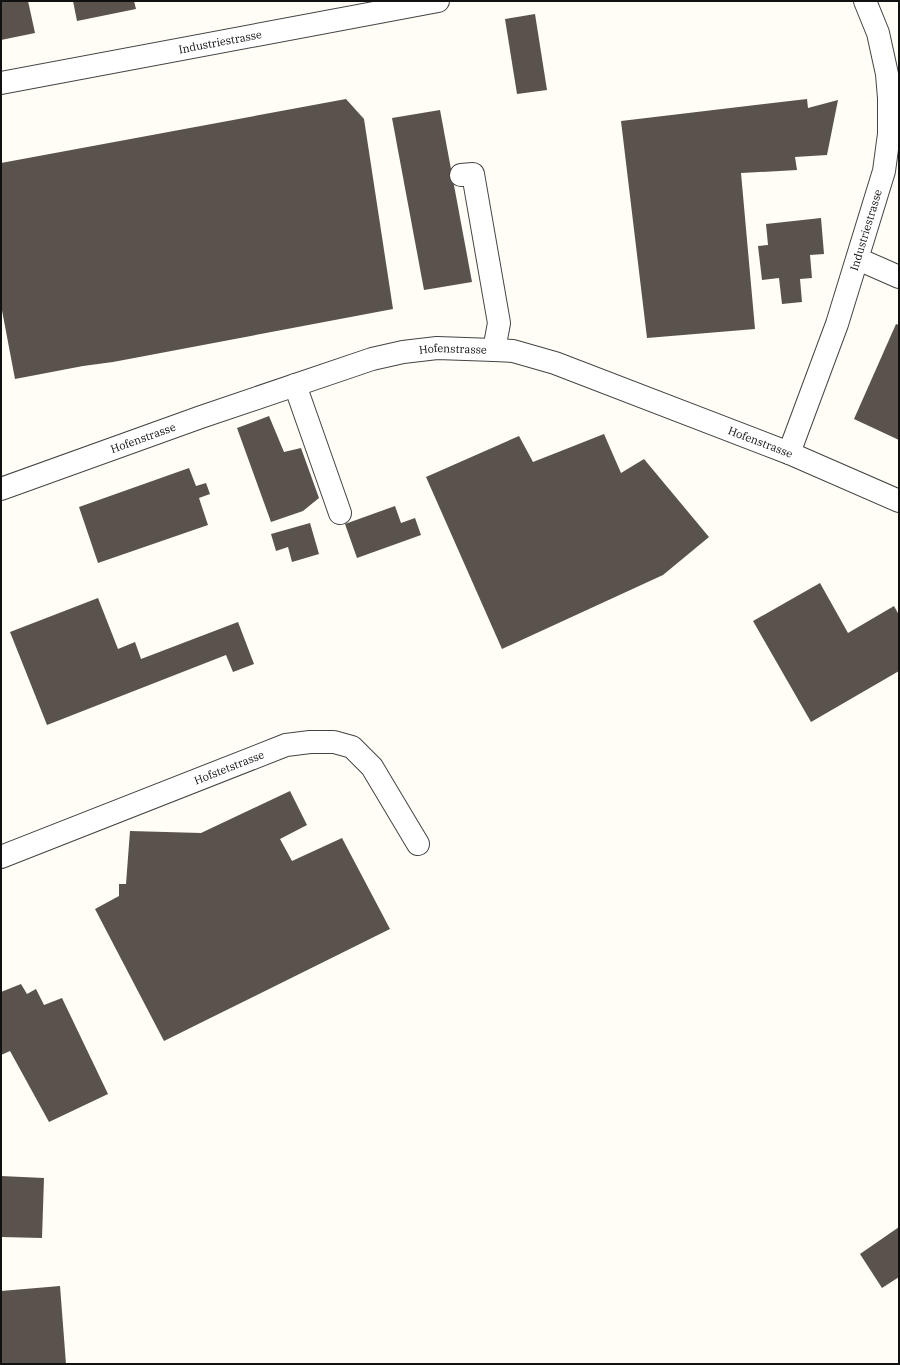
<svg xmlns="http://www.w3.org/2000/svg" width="900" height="1365" viewBox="0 0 900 1365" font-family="'IBM Plex Serif',serif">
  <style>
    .building { fill: #5a524d }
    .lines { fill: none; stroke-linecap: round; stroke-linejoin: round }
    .minor-casing { stroke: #444; stroke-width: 24 }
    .minor { stroke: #fff; stroke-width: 22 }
    .labels { text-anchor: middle; stroke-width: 4; stroke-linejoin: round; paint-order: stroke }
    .street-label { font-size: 11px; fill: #111; stroke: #fff }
  </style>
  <rect width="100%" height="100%" fill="#fffdf5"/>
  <g class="building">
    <polygon points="1,1 28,1 35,33 1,40"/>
    <polygon points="73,1 134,1 136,9 77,21"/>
    <polygon points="535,14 547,90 517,94 505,19"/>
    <polygon points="346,99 364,119 393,309 113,362 83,366 15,379 1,305 1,163"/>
    <polygon points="807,99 808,108 838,100 827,155 795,157 797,170 741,173 755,329 647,338 621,121"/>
    <polygon points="440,110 472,282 424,290 392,118"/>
    <polygon points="821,218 824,254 810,255 812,278 800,279 802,302 782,304 779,278 762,280 758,246 768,245 766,224"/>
    <polygon points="896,324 899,325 899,440 854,419"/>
    <polygon points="269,416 284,452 301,448 319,498 303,511 271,522 237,428"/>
    <polygon points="604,434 621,473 644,459 709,537 663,575 502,649 426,477 519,436 533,462"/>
    <polygon points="189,468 196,486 206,483 210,494 199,498 208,525 98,563 79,507"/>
    <polygon points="395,506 401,523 415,518 421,535 357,558 345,524"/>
    <polygon points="310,523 319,554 292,562 288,547 276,551 271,534"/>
    <polygon points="820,583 848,633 894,606 899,615 899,671 811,722 753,621"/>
    <polygon points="98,598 118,649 135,642 141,659 238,622 254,664 233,672 226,655 47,725 10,632"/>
    <polygon points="290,791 307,825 280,839 292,861 342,838 390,929 164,1041 95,909 119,896 119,884 126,884 130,831 201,833"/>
    <polygon points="21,984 27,994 36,989 44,1005 62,998 108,1094 49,1122 10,1051 1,1055 1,992"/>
    <polygon points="1,1176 44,1178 42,1238 1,1237"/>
    <polygon points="899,1227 899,1277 882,1288 860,1254"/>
    <polygon points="60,1286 66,1364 1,1364 1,1291"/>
  </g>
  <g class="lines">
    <defs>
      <g id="minor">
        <path id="s1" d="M 1,83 L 438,1"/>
        <polyline points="461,175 473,174 499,323 494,350"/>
        <polyline points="858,259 899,277"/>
        <polyline points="295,385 340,513"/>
        <path id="s2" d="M 789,453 L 837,324 L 884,171 L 889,134 L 889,98 L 887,74 L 878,33 L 865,1"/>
        <path id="s3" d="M 1,489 L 201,417 L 372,359 L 403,352 L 437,348 L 494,350 L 513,351 L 555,363 L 789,453 L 899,501"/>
        <path id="s4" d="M 1,857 L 286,745 L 310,742 L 334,742 L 352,747 L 372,767 L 418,844"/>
      </g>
    </defs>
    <use href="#minor" class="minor-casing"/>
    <use href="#minor" class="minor"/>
  </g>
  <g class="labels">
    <g class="street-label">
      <text dy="4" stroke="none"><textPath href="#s1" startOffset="223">Industriestrasse</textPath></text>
      <text dy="4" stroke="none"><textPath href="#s2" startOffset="236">Industriestrasse</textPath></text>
      <text dy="4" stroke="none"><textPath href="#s3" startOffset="475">Hofenstrasse</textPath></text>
      <text dy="4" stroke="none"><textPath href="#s3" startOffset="151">Hofenstrasse</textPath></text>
      <text dy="4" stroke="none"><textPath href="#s3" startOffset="799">Hofenstrasse</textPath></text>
      <text dy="4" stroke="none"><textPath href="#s4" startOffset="245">Hofstetstrasse</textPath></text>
    </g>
  </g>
  <rect width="900" height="1365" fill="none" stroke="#111111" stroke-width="4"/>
</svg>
